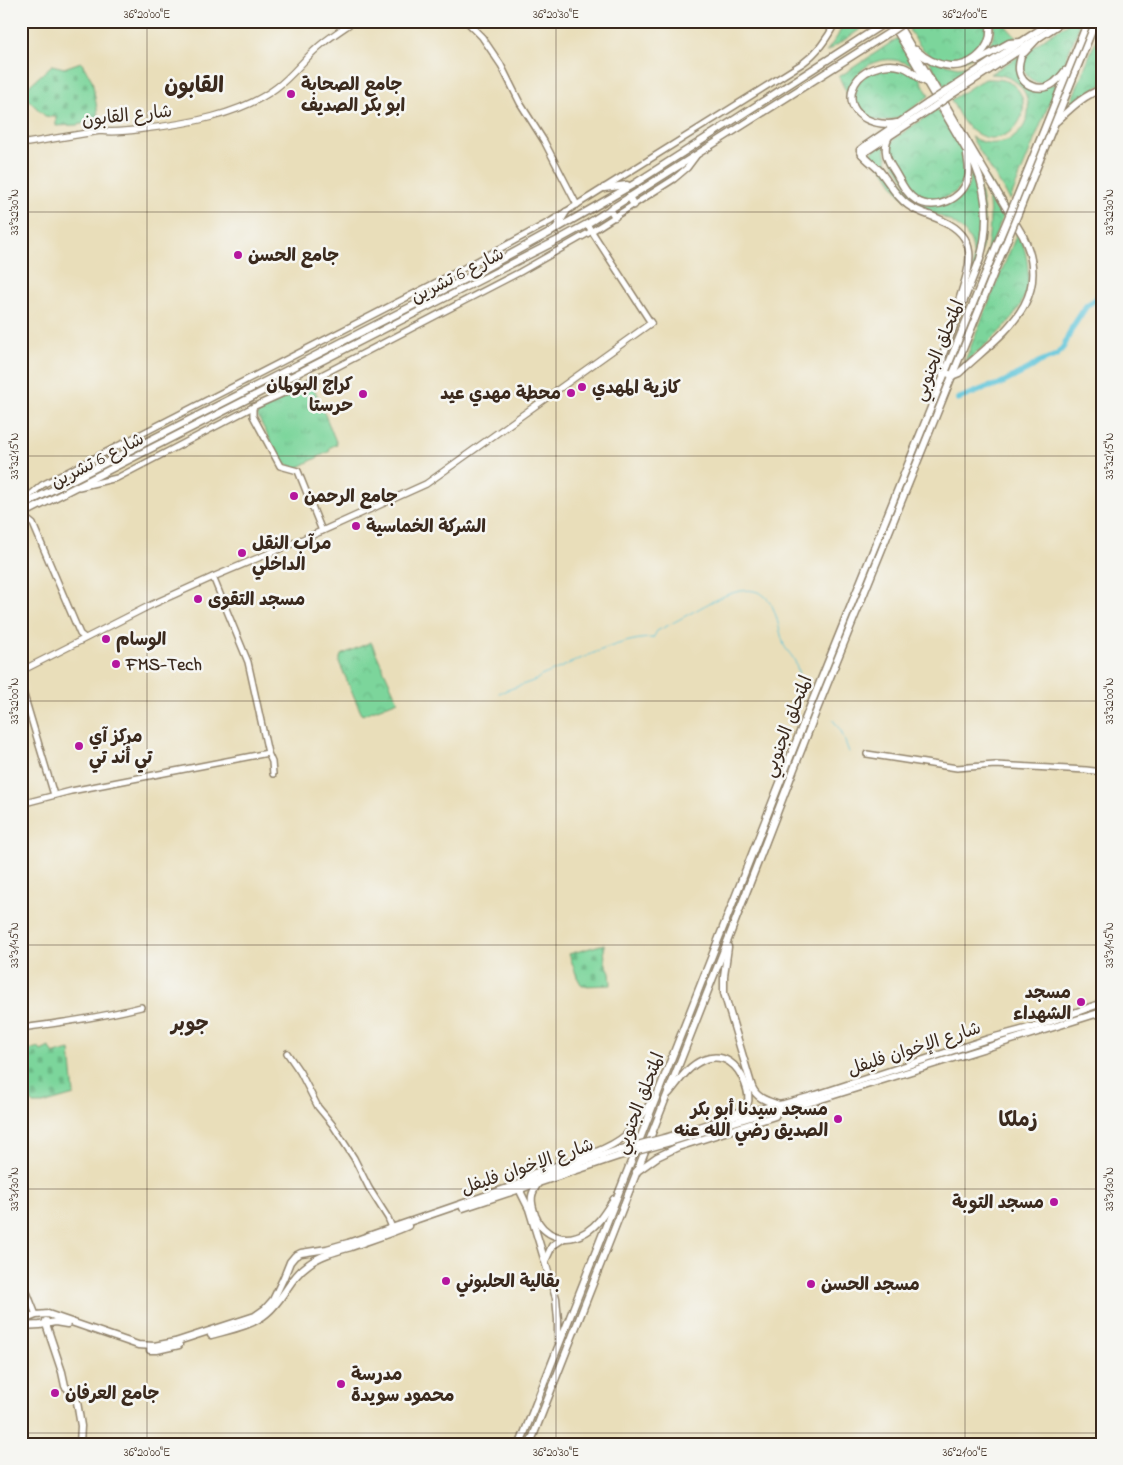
<svg xmlns="http://www.w3.org/2000/svg" width="1123" height="1465" viewBox="0 0 1123 1465" font-family="'Indie Flower','Playpen Sans Arabic',sans-serif">
  <style>
    .grass { fill: url(#grass-tufts); stroke: #5b805c }
    .cemetery { fill: url(#cemetery-stones); stroke: #5b805c }
    .park { fill: url(#park-crowns); stroke: #5b805c }
    .lines { fill: none; stroke-linecap: round; stroke-linejoin: round }
    .stream { stroke: #5cc4d9; stroke-width: 1 }
    .river { stroke: #5cc4d9; stroke-width: 6 }
    .tertiary-tunnel { stroke: #c6ba9b; stroke-width: 5; stroke-dasharray: 5 2.5; stroke-linecap: butt }
    .tertiary-casing { stroke: #92846c; stroke-width: 8 }
    .secondary-casing { stroke: #92846c; stroke-width: 8 }
    .primary-casing { stroke: #92846c; stroke-width: 9 }
    .trunk-casing { stroke: #92846c; stroke-width: 9 }
    .tertiary { stroke: #fff; stroke-width: 5 }
    .secondary { stroke: #fff; stroke-width: 5.5 }
    .primary { stroke: #fff; stroke-width: 6 }
    .trunk { stroke: #fff; stroke-width: 6 }
    .primary-bridge-casing { stroke: #92846c; stroke-width: 9; stroke-linecap: butt }
    .trunk-bridge-casing { stroke: #92846c; stroke-width: 9; stroke-linecap: butt }
    .primary-bridge { stroke: #fff; stroke-width: 6 }
    .trunk-bridge { stroke: #fff; stroke-width: 6 }
    .ticks { fill: none; stroke: #3b2a1e; stroke-width: 1; stroke-opacity: 0.45 }
    .poi-dot { fill: #b5179e; stroke: #f6f6f2; stroke-width: 2 }
    .labels { text-anchor: middle; stroke-width: 5; stroke-linejoin: round; paint-order: stroke }
    .poi-label { font-size: 18px; font-weight: bold; fill: #3b2a1e; stroke: #f6f6f2; text-anchor: start }
    .street-label { font-size: 18px; fill: #3b2a1e; stroke: #f6f6f2 }
    .quarter-label { font-size: 20px; font-weight: bold; fill: #3b2a1e; stroke: #f6f6f2 }
    .district-label { font-size: 22px; font-weight: bold; fill: #3b2a1e; stroke: #f6f6f2 }
    .neatline { fill: none; stroke: #3b2a1e; stroke-width: 2 }
    .ticks-label { font-size: 12px; text-anchor: middle; fill: #3b2a1e }
  </style>
  <defs>
    <pattern id="grass-tufts" width="24" height="20" patternUnits="userSpaceOnUse" patternTransform="scale(1.25)"><rect width="24" height="20" fill="#7bd59b"/><path d="M3 7l-1-3M5 7V3M7 7l1-3M15 17l-1-3M17 17v-4M19 17l1-3" fill="none" stroke="#6bb785"/></pattern>
    <pattern id="cemetery-stones" width="16" height="16" patternUnits="userSpaceOnUse" patternTransform="scale(1.25)"><rect width="16" height="16" fill="#7bd59b"/><path d="M2 7V4a2 2 0 0 1 4 0v3zM10 15v-3a2 2 0 0 1 4 0v3z" fill="#6bb785"/></pattern>
    <pattern id="park-crowns" width="20" height="18" patternUnits="userSpaceOnUse" patternTransform="scale(1.25)"><rect width="20" height="18" fill="#7bd59b"/><path d="M2 6a3 3 0 1 1 6 0M12 15a3 3 0 1 1 6 0" fill="none" stroke="#6bb785"/></pattern>
  </defs>
  <rect width="100%" height="100%" fill="#f6f6f2"/>
  <filter id="ink" filterUnits="userSpaceOnUse"><feTurbulence type="fractalNoise" baseFrequency=".02" numOctaves="2"/><feDisplacementMap in="SourceGraphic" scale="10" xChannelSelector="R" yChannelSelector="G"/><feConvolveMatrix kernelMatrix="1 2 1 2 8 2 1 2 1" color-interpolation-filters="sRGB"/></filter>
  <filter id="wash" filterUnits="userSpaceOnUse"><feTurbulence type="fractalNoise" baseFrequency=".0096" numOctaves="4" result="noise"/><feDisplacementMap in="SourceGraphic" scale="20" xChannelSelector="R" yChannelSelector="G"/><feGaussianBlur stdDeviation="1.12" result="paint"/><feColorMatrix in="noise" values="0 0 0 0 0 0 0 0 0 0 0 0 0 0 0 0 0 1.4 0 .05"/><feComposite in="paint" operator="in"/></filter>
  <g filter="url(#wash)">
    <rect width="100%" height="100%" fill="#e9deba"/>
    <polygon class="grass" points="307,386 313,386 337,444 329,448 330,451 297,468 282,463 257,415 263,408"/>
    <g class="cemetery">
      <polygon points="81,62 92,80 99,120 77,125 56,126 56,117 45,116 21,93 52,65 64,68"/>
      <polygon points="604,944 605,962 610,972 611,985 582,986 577,977 569,954"/>
      <polygon points="38,1047 41,1051 49,1047 54,1054 70,1050 74,1095 43,1104 33,1104 23,1085 21,1085 21,1053"/>
    </g>
    <g class="park">
      <polygon points="845,21 873,21 826,52 837,37"/>
      <path d="M 922,21 L 987,21 C 993,36 982,53 967,59 C 957,62 942,60 932,56 C 921,51 916,39 909,30 Z"/>
      <path d="M 992,21 L 1001,21 L 1016,37 L 983,54 C 990,44 998,33 992,21 Z"/>
      <path d="M 1072,21 L 1075,21 L 1079,27 C 1075,38 1070,48 1066,59 C 1065,64 1063,70 1061,74 C 1046,95 1012,77 1028,54 C 1037,41 1058,30 1072,21 Z"/>
      <polygon points="1099,32 1102,49 1102,85 1091,90 1069,107"/>
      <path d="M 898,38 L 916,68 C 888,50 853,62 849,97 L 839,77 Z"/>
      <polygon points="996,53 944,86 928,59 958,67 971,65"/>
      <path d="M 1022,54 L 1019,72 L 1034,87 L 1057,84 L 1010,200 L 971,137 C 980,142 988,144 997,143 C 1039,139 1041,74 990,74 Z"/>
      <path d="M 899,66 L 920,78 L 929,96 C 919,103 902,118 890,120 C 858,126 842,91 869,73 C 872,70 876,68 879,67 C 885,66 892,66 899,66 Z"/>
      <path d="M 986,79 C 994,79 1002,79 1009,82 C 1035,97 1023,135 994,138 C 984,139 974,133 967,126 C 960,119 956,108 951,100 L 979,82 Z"/>
      <polygon points="937,109 965,156 967,171 965,179 956,192 941,199 932,200 923,198 916,194 909,186 893,162 889,150 891,144 894,139"/>
      <path d="M 884,143 L 888,164 L 921,204 C 930,204 940,204 949,202 C 966,200 972,180 972,165 C 982,191 987,219 982,247 C 980,258 974,270 971,280 C 978,243 971,229 935,214 C 926,210 916,207 907,201 C 896,192 889,175 879,164 C 876,160 871,159 867,155 Z"/>
      <path d="M 981,169 L 1006,209 L 985,260 C 992,228 992,199 981,169 Z"/>
      <path d="M 1018,231 C 1046,297 1012,323 964,363 Z"/>
      <polygon points="371,642 398,701 362,715 339,662 341,655"/>
    </g>
    <g class="lines">
      <g class="stream">
        <path d="M 499,693 L 536,680 L 541,676 C 574,663 617,638 653,638 L 657,631 C 669,625 680,619 691,613 C 712,602 752,575 770,602 C 777,613 779,630 783,642 C 784,648 790,653 793,658 C 799,667 797,677 804,686"/>
        <polyline points="833,720 841,731 849,752"/>
      </g>
      <polyline class="river" points="958,399 988,387 998,385 1029,369 1039,362 1057,355 1064,346 1072,328 1087,305 1095,300 1102,289"/>
    </g>
  </g>
  <g filter="url(#ink)">
    <g class="lines">
      <polyline class="tertiary-tunnel" points="245,380 253,407"/>
      <defs>
        <g id="tertiary">
          <polyline points="466,21 482,37 501,65 520,103 544,141 577,205"/>
          <polyline points="587,224 651,323"/>
          <polyline points="253,407 253,416 280,466 298,471 322,531"/>
          <polyline points="79,487 117,478 253,407 308,382 520,272 592,231 674,179 687,168 696,156"/>
          <path d="M 21,503 L 42,485 L 464,268 L 551,221 L 803,63 C 818,52 828,38 836,21"/>
          <polyline points="21,520 28,520 33,524 80,634 85,638"/>
          <polyline points="213,577 248,662 268,753 272,762 273,774"/>
          <polyline points="21,685 54,795"/>
          <polyline points="867,754 957,768 995,765 1086,770 1102,772"/>
          <polyline points="21,804 71,791 268,753"/>
          <path d="M 21,1028 C 61,1023 102,1017 141,1007"/>
          <polyline points="287,1053 300,1072 318,1107 332,1124 354,1158 369,1188 388,1218 393,1230"/>
          <polyline points="21,1277 36,1315"/>
        </g>
        <g id="secondary">
          <path d="M 21,144 L 100,131 C 114,133 129,131 142,129 C 187,124 240,115 276,88 C 294,75 306,56 323,43 C 333,35 344,28 354,21"/>
          <polyline points="21,671 151,605 213,577 322,531 426,484 651,323"/>
        </g>
        <g id="primary">
          <polyline points="948,90 1053,21"/>
          <polyline points="951,95 1064,21"/>
          <polyline points="862,154 860,150 865,146 928,103"/>
          <polyline points="862,154 932,108"/>
          <polyline points="668,1137 733,1116 768,1107 784,1104 816,1095 988,1039 1040,1025 1102,1003"/>
          <polyline points="670,1142 779,1108 805,1104 1102,1012"/>
          <polyline points="463,1208 619,1156"/>
          <polyline points="21,1321 36,1315 48,1314 138,1345 154,1346 175,1342 255,1316 265,1309 273,1300 284,1277 290,1262 295,1256 301,1253 327,1249 348,1243 618,1150"/>
          <polyline points="46,1321 46,1324 62,1372 65,1386 72,1393 77,1402 81,1426 80,1444"/>
          <polyline points="21,1326 40,1325 55,1322 67,1324"/>
          <path d="M 211,1335 C 229,1330 252,1326 267,1313 C 284,1299 290,1277 309,1264 C 321,1255 337,1251 351,1247 C 370,1240 390,1234 408,1226"/>
          <polyline points="150,1350 157,1350 179,1345"/>
        </g>
        <g id="trunk">
          <path d="M 891,21 L 975,165 C 988,195 989,227 980,259 L 943,354 L 942,365 L 943,375"/>
          <path d="M 896,21 L 1023,236 C 1055,302 1000,334 959,373 L 954,375 L 949,374"/>
          <polyline points="1098,21 1102,51"/>
          <path d="M 1024,47 C 1022,54 1018,62 1019,70 C 1022,88 1042,92 1054,83 C 1059,79 1062,75 1065,71"/>
          <path d="M 916,50 C 935,68 964,74 983,51 C 990,42 992,32 989,21"/>
          <polyline points="1024,53 1038,38"/>
          <polyline points="977,61 1009,43 1021,42"/>
          <path d="M 1057,121 C 1071,108 1084,95 1102,89"/>
          <path d="M 897,123 C 878,127 847,118 852,91 C 857,70 884,61 903,67 C 910,69 916,75 922,80"/>
          <path d="M 889,136 C 882,150 887,160 895,172 C 901,182 906,194 916,200 C 935,212 963,199 968,178 C 970,170 968,162 967,155"/>
          <path d="M 862,154 C 867,160 873,164 879,170 C 889,182 895,196 908,205 C 919,213 932,215 943,221 C 983,239 968,270 959,301"/>
          <polyline points="604,188 627,185"/>
          <polyline points="629,197 634,205"/>
          <polyline points="1016,199 1088,21"/>
          <polyline points="1022,204 1096,21"/>
          <polyline points="610,209 615,217"/>
          <polyline points="556,228 566,212"/>
          <polyline points="21,506 469,277 551,232 634,184 888,21"/>
          <polyline points="21,515 558,240 587,224 890,32"/>
          <path d="M 728,947 L 724,976 L 724,993 L 752,1087 C 757,1099 768,1101 779,1105"/>
          <path d="M 669,1093 C 679,1081 688,1066 703,1060 C 724,1052 738,1065 745,1083 C 748,1091 750,1098 747,1106 L 733,1116"/>
          <polyline points="636,1172 657,1157 678,1147 775,1116 779,1108"/>
          <path d="M 539,1182 C 530,1194 530,1200 535,1215 C 543,1237 566,1244 586,1232 C 599,1224 606,1211 614,1199"/>
          <polyline points="546,1259 552,1246 564,1238"/>
          <path d="M 558,1340 L 558,1320 L 556,1298 L 529,1209 L 521,1193 L 521,1183 L 524,1179 L 534,1173 C 560,1164 606,1153 626,1135 C 636,1125 644,1112 652,1101"/>
          <polyline points="520,1444 809,709 1000,237"/>
          <polyline points="530,1444 729,937 816,712 1008,238"/>
        </g>
      </defs>
      <use href="#tertiary" class="tertiary-casing"/>
      <use href="#secondary" class="secondary-casing"/>
      <use href="#primary" class="primary-casing"/>
      <use href="#trunk" class="trunk-casing"/>
      <use href="#tertiary" class="tertiary"/>
      <use href="#secondary" class="secondary"/>
      <use href="#primary" class="primary"/>
      <use href="#trunk" class="trunk"/>
      <defs>
        <g id="primary-bridge">
          <polyline points="928,103 948,90"/>
          <polyline points="932,108 951,95"/>
          <polyline points="618,1150 668,1137"/>
          <polyline points="619,1156 670,1142"/>
        </g>
        <g id="trunk-bridge">
          <polyline points="890,32 906,21"/>
          <polyline points="1000,237 1016,199"/>
          <polyline points="1008,238 1022,204"/>
        </g>
      </defs>
      <use href="#primary-bridge" class="primary-bridge-casing"/>
      <use href="#trunk-bridge" class="trunk-bridge-casing"/>
      <use href="#primary-bridge" class="primary-bridge"/>
      <use href="#trunk-bridge" class="trunk-bridge"/>
    </g>
  </g>
  <path class="ticks" d="M 147,21 L 147,1444M 556,21 L 556,1444M 965,21 L 965,1444M 21,212 L 1102,212M 21,456 L 1102,456M 21,701 L 1102,701M 21,945 L 1102,945M 21,1189 L 1102,1189M 21,1433 L 1102,1433"/>
  <g class="poi-dot">
    <circle cx="291" cy="94" r="5"/>
    <circle cx="238" cy="255" r="5"/>
    <circle cx="582" cy="387" r="5"/>
    <circle cx="571" cy="393" r="5"/>
    <circle cx="363" cy="394" r="5"/>
    <circle cx="294" cy="496" r="5"/>
    <circle cx="356" cy="526" r="5"/>
    <circle cx="242" cy="553" r="5"/>
    <circle cx="198" cy="599" r="5"/>
    <circle cx="106" cy="639" r="5"/>
    <circle cx="116" cy="664" r="5"/>
    <circle cx="79" cy="746" r="5"/>
    <circle cx="1081" cy="1002" r="5"/>
    <circle cx="838" cy="1119" r="5"/>
    <circle cx="1054" cy="1202" r="5"/>
    <circle cx="446" cy="1281" r="5"/>
    <circle cx="811" cy="1284" r="5"/>
    <circle cx="341" cy="1384" r="5"/>
    <circle cx="55" cy="1393" r="5"/>
  </g>
  <g class="labels">
    <g class="poi-label">
      <text x="301" y="90">جامع الصحابة<tspan x="301" dy="21">ابو بكر الصديف</tspan></text>
      <text x="248" y="261">جامع الحسن</text>
      <text x="353" y="390" text-anchor="end">كراج البولمان<tspan x="353" dy="21">حرستا</tspan></text>
      <text x="592" y="393">كازية المهدي</text>
      <text x="561" y="399" text-anchor="end">محطة مهدي عيد</text>
      <text x="304" y="502">جامع الرحمن</text>
      <text x="366" y="532">الشركة الخماسية</text>
      <text x="252" y="549">مرآب النقل<tspan x="252" dy="21">الداخلي</tspan></text>
      <text x="208" y="605">مسجد التقوى</text>
      <text x="116" y="645">الوسام</text>
      <text x="126" y="670">FMS-Tech</text>
      <text x="89" y="742">مركز آي<tspan x="89" dy="21">تي أند تي</tspan></text>
      <text x="1071" y="998" text-anchor="end">مسجد<tspan x="1071" dy="21">الشهداء</tspan></text>
      <text x="828" y="1115" text-anchor="end">مسجد سيدنا أبو بكر<tspan x="828" dy="21">الصديق رضي الله عنه</tspan></text>
      <text x="1044" y="1208" text-anchor="end">مسجد التوبة</text>
      <text x="456" y="1287">بقالية الحلبوني</text>
      <text x="821" y="1290">مسجد الحسن</text>
      <text x="351" y="1380">مدرسة<tspan x="351" dy="21">محمود سويدة</tspan></text>
      <text x="65" y="1399">جامع العرفان</text>
    </g>
    <g class="street-label">
      <text transform="translate(127 115) rotate(-6)" y="6">شارع القابون</text>
      <text transform="translate(457 275) rotate(-27)" y="6">شارع 6 تشرين</text>
      <text transform="translate(938 350) rotate(-68)" y="6">المتحلق الجنوبي</text>
      <text transform="translate(97 460) rotate(-27)" y="6">شارع 6 تشرين</text>
      <text transform="translate(787 726) rotate(-69)" y="6">المتحلق الجنوبي</text>
      <text transform="translate(914 1048) rotate(-18)" y="6">شارع الإخوان فليفل</text>
      <text transform="translate(639 1103) rotate(-69)" y="6">المتحلق الجنوبي</text>
      <text transform="translate(527 1166) rotate(-19)" y="6">شارع الإخوان فليفل</text>
    </g>
    <g class="quarter-label">
      <text x="190" y="1030">جوبر</text>
      <text x="1018" y="1126">زملكا</text>
    </g>
    <g class="district-label">
      <text x="194" y="92">القابون</text>
    </g>
  </g>
  <rect width="1123" height="1465" fill="none" stroke="#f6f6f2" stroke-width="55"/>
  <rect x="28" y="28" width="1068" height="1410" class="neatline"/>
  <g class="ticks-label">
    <text x="147" y="18">36°20'00"E</text>
    <text x="556" y="18">36°20'30"E</text>
    <text x="965" y="18">36°21'00"E</text>
    <text transform="translate(14 212) rotate(-90)" y="4">33°32'30"N</text>
    <text transform="translate(1109 212) rotate(-90)" y="4">33°32'30"N</text>
    <text transform="translate(14 456) rotate(-90)" y="4">33°32'15"N</text>
    <text transform="translate(1109 456) rotate(-90)" y="4">33°32'15"N</text>
    <text transform="translate(14 701) rotate(-90)" y="4">33°32'00"N</text>
    <text transform="translate(1109 701) rotate(-90)" y="4">33°32'00"N</text>
    <text transform="translate(14 945) rotate(-90)" y="4">33°31'45"N</text>
    <text transform="translate(1109 945) rotate(-90)" y="4">33°31'45"N</text>
    <text transform="translate(14 1189) rotate(-90)" y="4">33°31'30"N</text>
    <text transform="translate(1109 1189) rotate(-90)" y="4">33°31'30"N</text>
    <text x="147" y="1456">36°20'00"E</text>
    <text x="556" y="1456">36°20'30"E</text>
    <text x="965" y="1456">36°21'00"E</text>
  </g>
</svg>
